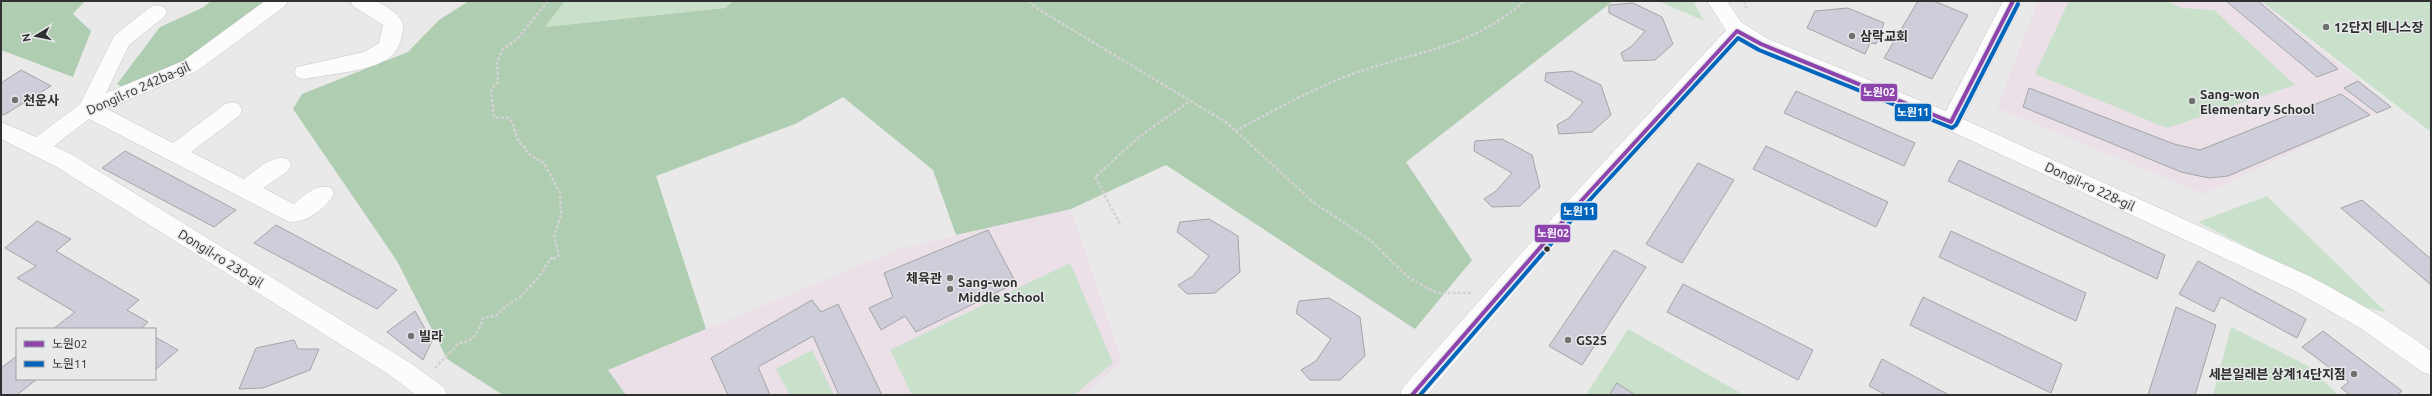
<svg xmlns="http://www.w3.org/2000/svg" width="2432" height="396" viewBox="0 0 2432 396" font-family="Ubuntu,'Noto Sans KR',sans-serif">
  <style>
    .education { fill: #ebe0e8 }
    .green { fill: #c9e0cb }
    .forest { fill: #aecdb1 }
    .building { fill: #cecedb; stroke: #a4a4a5 }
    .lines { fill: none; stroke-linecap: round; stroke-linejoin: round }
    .minor-casing { stroke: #c6c6c7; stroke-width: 1 }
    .path { stroke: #d3d3d4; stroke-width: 2.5; stroke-dasharray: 3 2; stroke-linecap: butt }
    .minor { fill: #fcfcfc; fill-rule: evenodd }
    .bus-1-casing { stroke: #e8e9eb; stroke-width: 7 }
    .bus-2-casing { stroke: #e8e9eb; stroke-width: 7 }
    .bus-1 { stroke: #8e44ad; stroke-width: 4 }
    .bus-2 { stroke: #0065bd; stroke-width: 4 }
    .poi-dot { fill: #707171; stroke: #e8e9eb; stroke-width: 1.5 }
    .bus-dot { fill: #2f3030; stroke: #e8e9eb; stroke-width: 1.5 }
    .labels { text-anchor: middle; stroke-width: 3; stroke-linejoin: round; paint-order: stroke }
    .poi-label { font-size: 13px; font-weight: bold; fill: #2f3030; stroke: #e8e9eb; text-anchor: start }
    .street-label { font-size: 13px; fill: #2f3030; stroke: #e8e9eb }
    .line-badge { stroke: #e8e9eb; stroke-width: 1.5 }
    .badge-label { font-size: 11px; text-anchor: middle; font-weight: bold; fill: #fff }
  </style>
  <rect width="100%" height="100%" fill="#e9e9ea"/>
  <g class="education">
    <polygon points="2038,1 2260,1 2391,106 2204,194 1997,108"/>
    <polygon points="1071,209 1122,361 1086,395 626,395 608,370 899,249"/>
  </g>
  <g class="green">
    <polygon points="565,1 734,1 725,8 545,27"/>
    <polygon points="1658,1 1693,1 1704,21"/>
    <polygon points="2069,1 2167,1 2181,8 2214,10 2295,85 2167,128 2035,74"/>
    <polygon points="2261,1 2431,1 2431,132"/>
    <polygon points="2267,196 2387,313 2366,307 2198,222"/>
    <polygon points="1070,263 1113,363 1074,395 912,395 890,350"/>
    <polygon points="2231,327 2308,366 2338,395 2213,395"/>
    <polygon points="1628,329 1744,395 1586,395"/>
    <polygon points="812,350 834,395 790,395 776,369"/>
  </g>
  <g class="forest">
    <polygon points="1,1 85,1 73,14 91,31 73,77 1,50"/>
    <polygon points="211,1 270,1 136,94 117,84 160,27 204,7"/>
    <polygon points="469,1 565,1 545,27 725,8 734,1 1613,1 1406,162 1472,260 1415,329 1166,165 1071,209 956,235 933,170 843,97 795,124 656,176 706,329 608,370 626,395 503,395 447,359 397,261 293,109 302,94 408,52 439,20"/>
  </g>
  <g class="building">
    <polygon points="1918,1 1934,1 1968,15 1932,79 1884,58"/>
    <polygon points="2226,1 2258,1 2338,69 2317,77"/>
    <polygon points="1633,3 1662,17 1673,44 1655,60 1624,61 1621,53 1632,46 1645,31 1609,13 1609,5"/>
    <polygon points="1848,8 1884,23 1876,44 1870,43 1865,54 1807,28 1815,11"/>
    <polygon points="21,70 51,86 4,115 1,113 1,83"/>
    <polygon points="1572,71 1601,85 1611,115 1592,132 1559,134 1557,125 1569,118 1583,102 1545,81 1546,73"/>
    <polygon points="2358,81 2391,107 2377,113 2344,88"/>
    <polygon points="2029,88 2174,144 2200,150 2341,94 2370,115 2228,176 2209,178 2181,172 2023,107"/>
    <polygon points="1796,91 1915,143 1904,166 1784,113"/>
    <polygon points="1502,139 1532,155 1540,187 1520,206 1492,207 1484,199 1496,191 1512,173 1474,151 1475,141"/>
    <polygon points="1766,146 1888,202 1876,227 1753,169"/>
    <polygon points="125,151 236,210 214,227 102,168"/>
    <polygon points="1959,160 2165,255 2157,279 1948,181"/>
    <polygon points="1698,163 1734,180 1682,263 1646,244"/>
    <polygon points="2362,200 2431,259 2431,285 2341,208"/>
    <polygon points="1209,219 1238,236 1240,272 1215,293 1187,294 1178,285 1193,276 1209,256 1177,232 1180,222"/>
    <polygon points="37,221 71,239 56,251 139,300 127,310 148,322 141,329 53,329 75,312 17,278 36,266 5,248"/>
    <polygon points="276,225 397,290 377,309 254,243"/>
    <polygon points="988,230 1016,283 916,332 905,316 881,330 869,308 893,297 884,273"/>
    <polygon points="1951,231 2086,293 2076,321 1939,257"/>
    <polygon points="1614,250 1646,267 1582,365 1549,346"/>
    <polygon points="2198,261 2306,319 2297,338 2221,297 2214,312 2179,294"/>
    <polygon points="1683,284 1813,350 1798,380 1667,312"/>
    <polygon points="1923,297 2062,364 2051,393 1910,325"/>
    <polygon points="1329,298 1360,317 1365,356 1340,380 1310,380 1301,370 1316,361 1331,339 1296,313 1299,301"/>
    <polygon points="812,300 821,312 838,304 882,395 839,395 813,336 758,367 770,395 728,395 711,358"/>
    <polygon points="2176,307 2216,325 2195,395 2148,395"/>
    <polygon points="415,311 432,341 423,360 387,332"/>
    <polygon points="2323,331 2402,391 2397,395 2350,395 2341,388 2349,382 2302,347"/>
    <polygon points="155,337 178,350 155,370"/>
    <polygon points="294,340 298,349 319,349 310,370 263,388 239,389 256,348"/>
    <polygon points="17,356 17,379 37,379 17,395 1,395 1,368"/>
    <polygon points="1882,359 1949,395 1886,395 1869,386"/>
    <polygon points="1617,383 1635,395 1609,395"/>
  </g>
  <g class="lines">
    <defs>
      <g id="minor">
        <path d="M 265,1 L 288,1 L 285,6 L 197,71 L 107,109 L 173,143 L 225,104 L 232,102 L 239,104 L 242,110 L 239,116 L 191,152 L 244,179 C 256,170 272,154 288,159 L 291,165 L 288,171 L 263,188 L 294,204 C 305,195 316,183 331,188 L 334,194 C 327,208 303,226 287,221 L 89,119 L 54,146 L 71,154 L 409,362 L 444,387 L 447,395 L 416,395 L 391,376 L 55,166 L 1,139 L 1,122 L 36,137 L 80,104 L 114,36 L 150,7 L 157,5 L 164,7 L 167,12 L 164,17 L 129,45 L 106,93 L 183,61 Z"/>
        <path d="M 350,1 C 358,1 368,0 375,1 C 383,3 401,15 403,24 C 404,34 399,51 390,57 C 371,72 328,74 304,79 L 297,77 L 294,72 L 297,67 L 364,52 L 379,43 L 383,25 L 353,6 Z"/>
        <path d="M 1707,1 L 1727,1 L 1741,22 L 1768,39 L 1946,111 L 2003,1 L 2023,1 L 1963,119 L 2309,276 C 2351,298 2393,322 2431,351 L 2431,375 L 2422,372 L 2360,328 L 2293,290 L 1944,128 L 1754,49 L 1739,41 L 1580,217 L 1427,395 L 1400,395 L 1403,387 L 1564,205 L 1726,30 Z"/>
      </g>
    </defs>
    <use href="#minor" class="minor-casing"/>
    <g class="path">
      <polyline points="1029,1 1038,9 1227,123 1313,202 1370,240 1409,278 1437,293 1472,293"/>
      <polyline points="1744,1 1747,10"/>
      <path d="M 1235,131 C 1275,110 1315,87 1358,72 C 1419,51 1475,46 1524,1"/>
      <polyline points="1120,224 1095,177 1139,137 1190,101"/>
      <path d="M 435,368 L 459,343 C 474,343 479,330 483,318 L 496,316 L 507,305 L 520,297 L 539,277 L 551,258 L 552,260 L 559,255 L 554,237 L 561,215 L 560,193 L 544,163 L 527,153 L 526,148 C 515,143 516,127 509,118 L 494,117 L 491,90 L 498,82 L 497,63 L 502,50 L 518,38 L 548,1"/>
    </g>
    <use href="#minor" class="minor"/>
    <defs>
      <polyline id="bus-1" points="1412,395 1572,211 1737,31 1761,44 1951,122 2013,1"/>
      <polyline id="bus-2" points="1420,395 1576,215 1738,38 1759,50 1952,128 1956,125 2018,4"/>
    </defs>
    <use href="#bus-1" class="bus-1-casing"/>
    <use href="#bus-2" class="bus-2-casing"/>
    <use href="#bus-1" class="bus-1"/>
    <use href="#bus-2" class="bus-2"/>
  </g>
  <g class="poi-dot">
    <circle cx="2326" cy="27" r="4"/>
    <circle cx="1852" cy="36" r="4"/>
    <circle cx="15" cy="100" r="4"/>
    <circle cx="2192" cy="101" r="4"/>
    <circle cx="950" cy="278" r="4"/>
    <circle cx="950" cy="289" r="4"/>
    <circle cx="411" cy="336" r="4"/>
    <circle cx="1568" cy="340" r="4"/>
    <circle cx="2354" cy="374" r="4"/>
  </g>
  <circle class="bus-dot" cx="1547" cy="249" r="3.5"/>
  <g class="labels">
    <g class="poi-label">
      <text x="2334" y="32">12단지 테니스장</text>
      <text x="1860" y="41">삼락교회</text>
      <text x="2200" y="99">Sang-won<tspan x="2200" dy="15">Elementary School</tspan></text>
      <text x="23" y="105">천운사</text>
      <text x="942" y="283" text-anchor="end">체육관</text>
      <text x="958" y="287">Sang-won<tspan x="958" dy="15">Middle School</tspan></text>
      <text x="419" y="341">빌라</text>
      <text x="1576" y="345">GS25</text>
      <text x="2346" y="379" text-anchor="end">세븐일레븐 상계14단지점</text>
    </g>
    <g class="street-label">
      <text transform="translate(138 88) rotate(-24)" y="5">Dongil-ro 242ba-gil</text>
      <text transform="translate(2090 186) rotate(25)" y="5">Dongil-ro 228-gil</text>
      <text transform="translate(221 258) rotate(32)" y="5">Dongil-ro 230-gil</text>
    </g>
  </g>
  <g class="line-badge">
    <rect x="1860" y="83" width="38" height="19" rx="4" fill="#8e44ad"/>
    <rect x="1894" y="103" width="38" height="19" rx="4" fill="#0065bd"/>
    <rect x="1560" y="202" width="38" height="19" rx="4" fill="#0065bd"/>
    <rect x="1534" y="224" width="37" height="19" rx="4" fill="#8e44ad"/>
  </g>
  <g class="badge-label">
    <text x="1879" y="96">노원02</text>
    <text x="1913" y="116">노원11</text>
    <text x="1579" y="215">노원11</text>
    <text x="1553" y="237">노원02</text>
  </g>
  <rect width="2432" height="396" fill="none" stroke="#2f3030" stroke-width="4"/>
  <rect x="16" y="328" width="140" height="52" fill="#e8e9eb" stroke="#9e9fa0"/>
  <rect x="24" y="341" width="20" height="6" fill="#8e44ad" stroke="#9e9fa0"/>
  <text x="52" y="348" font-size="12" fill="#2f3030">노원02</text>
  <rect x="24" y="361" width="20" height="6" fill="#0065bd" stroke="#9e9fa0"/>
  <text x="52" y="368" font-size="12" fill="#2f3030">노원11</text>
  <g transform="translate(36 36) rotate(260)" stroke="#e8e9eb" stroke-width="3" paint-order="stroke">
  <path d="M0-3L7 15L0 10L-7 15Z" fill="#2f3030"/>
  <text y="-6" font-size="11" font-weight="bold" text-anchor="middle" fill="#2f3030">N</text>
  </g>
</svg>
